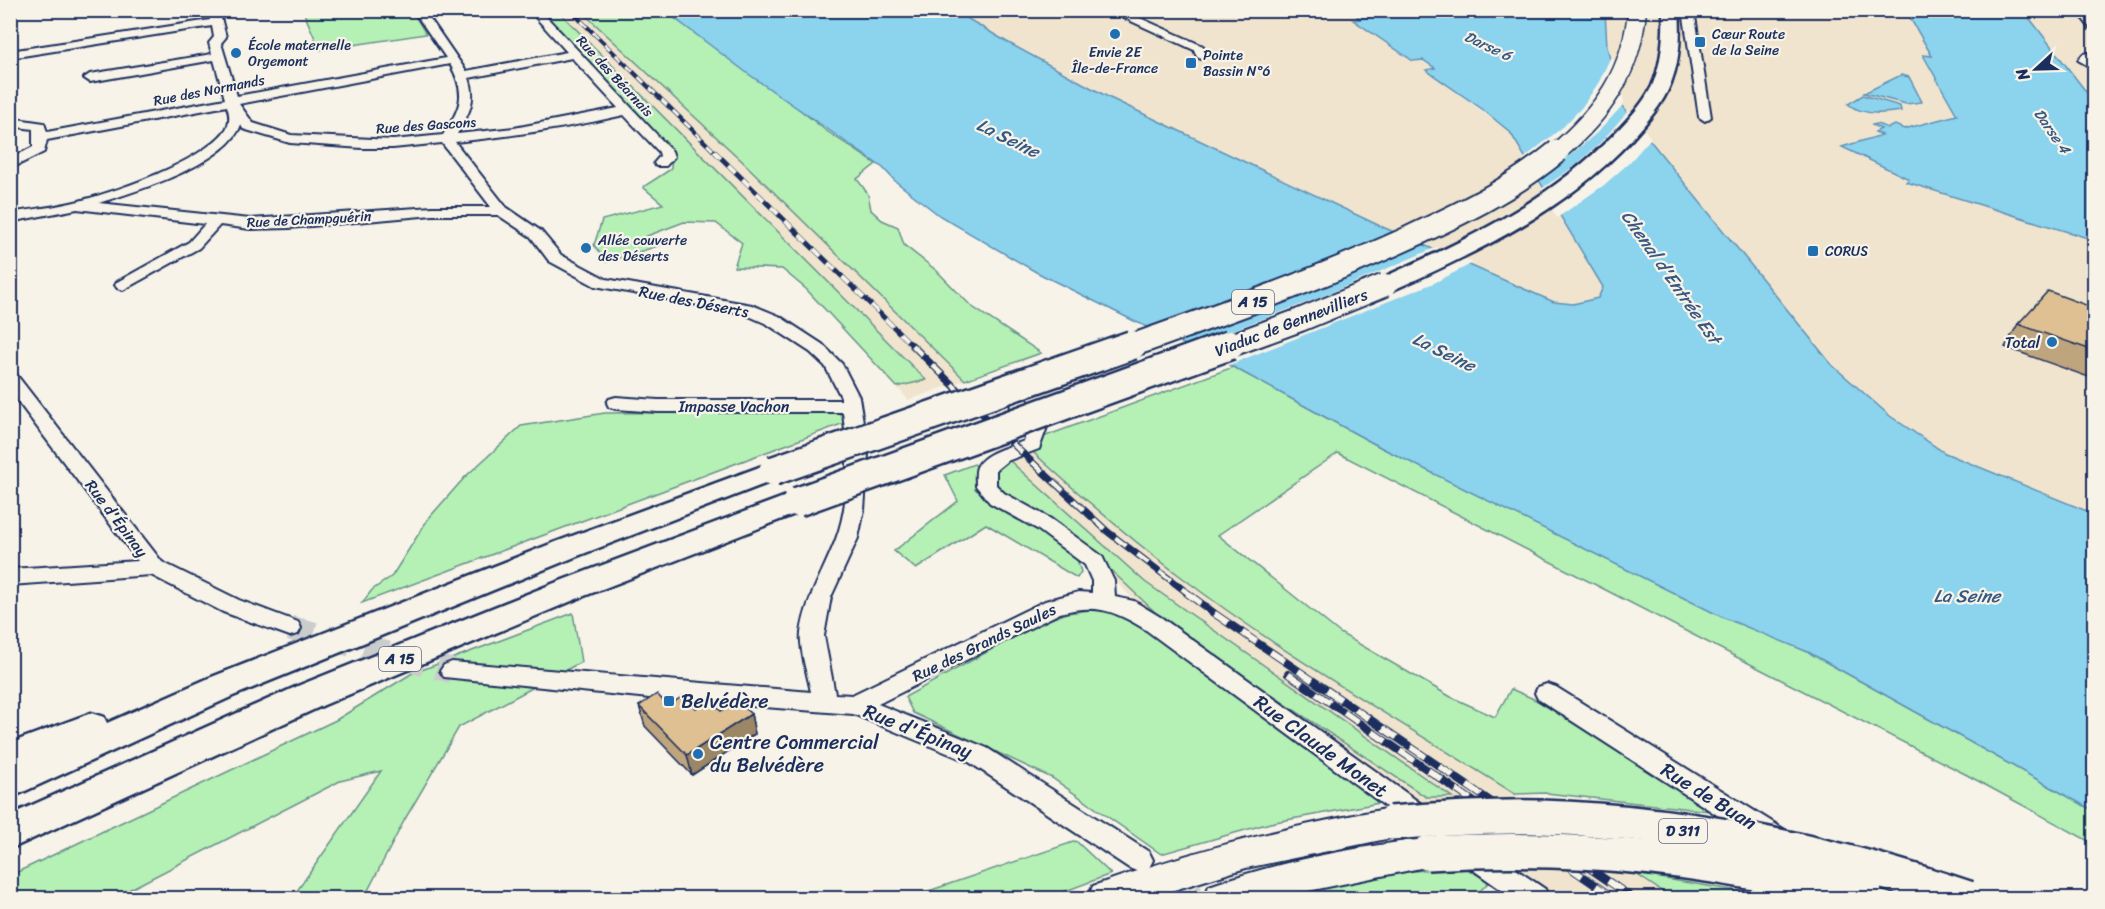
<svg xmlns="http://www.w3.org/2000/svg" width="2105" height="909" viewBox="0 0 2105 909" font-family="Sriracha,sans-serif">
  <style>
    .built { fill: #f0e4ce }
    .green { fill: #b5f0b5; stroke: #68908a; stroke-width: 1.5 }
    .water { fill: #8cd3ee; stroke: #5f91b4; stroke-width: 1.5 }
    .pier { fill: #f7f3e8 }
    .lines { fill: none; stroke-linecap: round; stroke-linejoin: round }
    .minor-tunnel { stroke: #cbcccc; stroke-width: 25; stroke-dasharray: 25 13; stroke-linecap: butt }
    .minor-casing { stroke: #1b2f5e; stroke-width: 4 }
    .major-casing { stroke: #1b2f5e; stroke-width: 4 }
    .highway-casing { stroke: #1b2f5e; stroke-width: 5 }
    .minor { fill: #f7f3e8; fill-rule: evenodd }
    .major { fill: #f7f3e8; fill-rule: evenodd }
    .highway { fill: #f7f3e8; fill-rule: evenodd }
    .rail-far3-casing { stroke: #1b2f5e; stroke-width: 4.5 }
    .rail-far2-casing { stroke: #1b2f5e; stroke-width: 5 }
    .rail-far1-casing { stroke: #1b2f5e; stroke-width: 7 }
    .rail-casing { stroke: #1b2f5e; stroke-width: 8 }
    .rail-far3 { stroke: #f7f3e8; stroke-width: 3; stroke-dasharray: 8; stroke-linecap: butt }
    .rail-far2 { stroke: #f7f3e8; stroke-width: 4; stroke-dasharray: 10; stroke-linecap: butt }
    .rail-far1 { stroke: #f7f3e8; stroke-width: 4.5; stroke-dasharray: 14; stroke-linecap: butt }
    .rail { stroke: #f7f3e8; stroke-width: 6; stroke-dasharray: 17; stroke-linecap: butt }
    .major-bridge-casing { stroke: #1b2f5e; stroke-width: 38; stroke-linecap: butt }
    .highway-bridge-far2-casing { stroke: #1b2f5e; stroke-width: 21; stroke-linecap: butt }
    .highway-bridge-far1-casing { stroke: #1b2f5e; stroke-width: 26; stroke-linecap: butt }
    .highway-bridge-casing { stroke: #1b2f5e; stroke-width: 33; stroke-linecap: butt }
    .major-bridge { stroke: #f7f3e8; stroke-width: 33 }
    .highway-bridge-far2 { stroke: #f7f3e8; stroke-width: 18 }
    .highway-bridge-far1 { stroke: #f7f3e8; stroke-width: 22 }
    .highway-bridge { stroke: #f7f3e8; stroke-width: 28 }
    .wall { fill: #bfa57e; stroke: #1b2f5e; stroke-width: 1.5 }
    .shaded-wall { fill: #9b8666; stroke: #1b2f5e; stroke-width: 1.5 }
    .building { fill: #dec092; stroke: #1b2f5e; stroke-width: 1.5 }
    .poi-dot { fill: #1f6fb2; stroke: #f7f3e8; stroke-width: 2 }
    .labels { text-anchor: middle; stroke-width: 4.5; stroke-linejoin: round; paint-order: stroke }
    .far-poi-label { font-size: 14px; fill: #1b2f5e; stroke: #f7f3e8; text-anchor: start }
    .far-street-label { font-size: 14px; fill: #1b2f5e; stroke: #f7f3e8 }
    .far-water-label { font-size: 15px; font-style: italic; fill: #375882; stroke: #f7f3e8 }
    .shield { fill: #f7f3e8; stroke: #5d6a87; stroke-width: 1.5 }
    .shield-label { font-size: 15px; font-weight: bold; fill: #1b2f5e }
    .street-label { font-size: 16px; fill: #1b2f5e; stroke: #f7f3e8 }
    .poi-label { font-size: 16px; fill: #1b2f5e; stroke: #f7f3e8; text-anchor: end }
    .water-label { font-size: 18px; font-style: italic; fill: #375882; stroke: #f7f3e8 }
    .near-poi-label { font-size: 20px; fill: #1b2f5e; stroke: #f7f3e8; text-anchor: start }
    .near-street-label { font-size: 20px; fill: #1b2f5e; stroke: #f7f3e8 }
  </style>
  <rect width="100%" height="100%" fill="#f7f3e8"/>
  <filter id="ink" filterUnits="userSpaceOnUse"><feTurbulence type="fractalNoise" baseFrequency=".0167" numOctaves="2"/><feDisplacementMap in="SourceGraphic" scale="12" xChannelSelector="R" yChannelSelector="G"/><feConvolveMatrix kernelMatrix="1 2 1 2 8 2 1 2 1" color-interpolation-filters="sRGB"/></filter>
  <g filter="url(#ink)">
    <g class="built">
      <polygon points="1337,10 1341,13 1351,12 1362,19 1354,20 1436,68 1427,70 1510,132 1603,287 1598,298 1587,302 1573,304 1554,302 1378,225 1110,98 1007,42 955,11"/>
      <polygon points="542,11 581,11 742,161 965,380 908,400 868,351"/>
      <polygon points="1605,11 1906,11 1932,56 1923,56 1957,115 1904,129 1895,125 1882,129 1883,135 1843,148 1909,180 1907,182 2094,240 2094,514 1945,453 1890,416 1832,365 1622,106 1607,47"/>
      <polygon points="2024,11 2094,11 2094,102 2074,75"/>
      <polygon points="1024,444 1492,779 1672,898 1557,898 1171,636 1069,536 974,464"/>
    </g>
    <g class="green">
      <polygon points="303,11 412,11 426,34 320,50"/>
      <polygon points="542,11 558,11 926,380 897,387 806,289 782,269 734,267 742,243 716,223 684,222 647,236 661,245 606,262 594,245 602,220 663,204 643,187 671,169 672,150"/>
      <polygon points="581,11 665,11 793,104 825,130 876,164 857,179 868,194 871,210 882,220 898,227 904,245 937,271 971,306 1041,353 965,380 742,161"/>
      <path d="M 1233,367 L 1382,448 L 1808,652 L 2094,811 L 2094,844 L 1967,775 L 1338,453 L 1218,535 L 1340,633 L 1451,697 L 1495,717 L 1511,689 L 1536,700 L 1719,812 L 1546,793 L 1515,794 C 1402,723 1285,656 1180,576 C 1125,535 1074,490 1024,444 Z"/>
      <polygon points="825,411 839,413 847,422 362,603 372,590 392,576 428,519 465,477 521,426 605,413"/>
      <polygon points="1010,461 1145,582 1452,797 1426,797 1220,661 1156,613 1078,539 1007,498 995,486 996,468"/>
      <polygon points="974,464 980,469 975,489 1058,542 1077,559 1081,572 1077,578 986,524 916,569 894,551 958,501 945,475"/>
      <polygon points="1090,610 1114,611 1141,623 1390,801 1270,823 1161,854 1052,778 913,713 905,697 1040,623 1067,613"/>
      <polygon points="573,613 581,662 459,727 405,819 364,898 292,898 381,771 340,781 113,898 11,898 11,875 336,720 411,674"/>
      <polygon points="1076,841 1111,874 1047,898 908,898"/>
      <path d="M 1461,866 L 1490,881 L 1473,898 L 1283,898 C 1341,879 1400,872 1461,866 Z"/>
      <polygon points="1636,874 1780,898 1672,898"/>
    </g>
    <g class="water">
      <polygon points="665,11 955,11 1007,42 1110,98 1378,225 1554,302 1573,304 1598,298 1603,287 1510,132 1482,109 1426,70 1435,68 1423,60 1413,61 1353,20 1361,19 1351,12 1341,13 1337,11 1605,11 1607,47 1622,106 1832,365 1890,416 1945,453 2094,514 2094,811 1808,652 1722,617 1382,448 1233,367 1132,320 1036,272 940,216 895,181 883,168 747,73"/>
      <polygon points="1906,11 2024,11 2094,102 2094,240 1906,182 1909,179 1842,147 1882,135 1875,132 1881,129 1872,125 1877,124 1888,128 1895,125 1904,129 1957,115 1923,55 1932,56"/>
      <polygon points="1901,75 1909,77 1922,102 1906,104 1864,93"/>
      <path d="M 1863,95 L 1900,106 L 1901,111 C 1884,114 1862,116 1848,104 Z"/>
    </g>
    <g class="pier">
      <polygon points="1612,54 1624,102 1622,106 1599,131 1537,183 1523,159 1564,126 1582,107 1599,82"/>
      <polygon points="1629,110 1651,138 1629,163 1604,185 1557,218 1541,189 1575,166 1601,142"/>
      <polygon points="1437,247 1473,263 1434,283 1224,367 1185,348 1316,299"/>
    </g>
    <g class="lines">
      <g class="minor-tunnel">
        <polyline points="290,628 452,671"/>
        <polyline points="1159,874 1195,898"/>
      </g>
      <defs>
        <g id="minor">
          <polygon points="92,10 82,14 77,11 77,10"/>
          <path d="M 208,10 L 219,10 L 226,37 L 221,43 L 237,96 L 446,58 L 413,10 L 424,10 L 466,71 L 567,52 L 529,10 L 540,10 L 672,151 L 674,157 L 666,166 L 656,166 L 654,163 L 660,156 L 659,152 L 624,115 C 568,128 512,136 455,142 L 506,207 L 541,231 L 561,255 L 606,279 L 752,305 L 779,316 L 822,344 L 842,364 L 859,397 L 868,453 L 864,510 L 858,538 L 831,597 L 824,636 L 835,694 L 852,695 L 1045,601 L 1079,592 L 1092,593 L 1092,581 L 1085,565 L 1037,529 L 990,503 L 976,486 C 976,480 975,472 977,467 C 984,452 1010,447 1024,441 L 1028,428 L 1011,408 L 1008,393 C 1014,384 1028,380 1038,382 L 1041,386 L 1026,396 L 1030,408 L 1047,427 L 1039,449 L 1007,461 L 996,470 L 996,485 L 1004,493 L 1051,519 L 1102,556 L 1114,581 L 1115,597 L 1134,601 L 1162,618 L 1434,813 L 1438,821 L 1434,829 L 1425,832 L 1416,829 L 1146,630 C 1116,611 1096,603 1060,613 L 878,704 L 987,748 L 1149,852 L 1153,860 L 1149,868 L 1139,872 L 1129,868 L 969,762 L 853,714 L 649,698 L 444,677 L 440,671 L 444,665 L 452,662 L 811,692 C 808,676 799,649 801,633 C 806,598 824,571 836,539 C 851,499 848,453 843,412 L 658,412 L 616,409 L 609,407 L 607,403 L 609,399 L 616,397 L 658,400 L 841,400 L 841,397 L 825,366 L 810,352 L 767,324 L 742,313 L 595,286 L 549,261 L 531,237 L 498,215 L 433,215 L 289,228 L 250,229 L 220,225 L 199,248 L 123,290 L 117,288 L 115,285 L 117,282 L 189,242 L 205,224 L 77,209 L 10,222 L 10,213 C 33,209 57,207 79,201 C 118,191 198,163 224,132 C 231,124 230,115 227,106 L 47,140 L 44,152 L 10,169 L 10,159 L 33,147 L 33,129 L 10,126 L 10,118 L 44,123 L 47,132 L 225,99 L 214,60 L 90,82 L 84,78 L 90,74 L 212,54 L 209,43 L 214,37 L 212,26 L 10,58 L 10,51 L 210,20 ZM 572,58 L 618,108 L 514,128 L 457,134 C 469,114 477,100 469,78 ZM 450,64 C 467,95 461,107 443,135 L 393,140 L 291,135 L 253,123 L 239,104 ZM 241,125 L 243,129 L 290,143 L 362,148 L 393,148 L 442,143 L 491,207 L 433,207 L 250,219 L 99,203 C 137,191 226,164 241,125 Z"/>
          <path d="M 456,10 L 500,10 C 491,16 465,16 456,10 Z"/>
          <polygon points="1107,10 1122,10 1203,46 1207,55 1201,59 1197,57 1194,50"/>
          <polygon points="1683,10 1694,10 1711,117 1705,121 1699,117"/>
          <polygon points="2076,10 2087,10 2094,19 2094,29 2090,28"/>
          <polygon points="2094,52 2094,59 2092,60 2094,61 2094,69 2078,60 2083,54"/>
          <polygon points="10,373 16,374 162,562 239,600 298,622 301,628 298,634 290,636 223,612 151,575 10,585 10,569 138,561 10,391"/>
          <polygon points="1547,684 1556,687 1785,830 1788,838 1785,846 1775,849 1765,846 1538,699 1535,693 1538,687"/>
          <polygon points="1469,840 1479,844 1545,889 1549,898 1513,898 1459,860 1455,852 1459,844"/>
        </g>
        <g id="major">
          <path d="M 1391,808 L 1403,813 L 1408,823 L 1403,833 L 1391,838 L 1246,868 L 1148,898 L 1088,898 L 1093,886 C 1190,851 1289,826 1391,808 Z"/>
          <path d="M 1427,838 L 1440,842 L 1445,853 L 1440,864 L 1274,898 L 1204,898 L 1209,886 C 1279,861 1353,848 1427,838 Z"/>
        </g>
        <g id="highway">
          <path d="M 1663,10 L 1679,10 C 1681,35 1680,60 1671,83 C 1663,104 1647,122 1632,139 C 1566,210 1480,251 1393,290 L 1385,292 L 1377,290 L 1373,285 L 1377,280 C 1463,242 1549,202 1615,133 C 1629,119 1643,104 1652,86 C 1662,63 1664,36 1663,10 Z"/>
          <polygon points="773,462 783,465 787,471 783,477 575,557 233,696 10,798 10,743 91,713 104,717 107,723 209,678 553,543"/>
          <polygon points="797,492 808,495 812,502 808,509 574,600 324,705 10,849 10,815 300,685 552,584"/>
        </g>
      </defs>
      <use href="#minor" class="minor-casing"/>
      <use href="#major" class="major-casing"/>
      <use href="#highway" class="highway-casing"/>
      <use href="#minor" class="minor"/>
      <use href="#major" class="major"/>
      <use href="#highway" class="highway"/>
      <defs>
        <polyline id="rail-far3" points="570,10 716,153"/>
        <polyline id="rail-far2" points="714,151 914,347"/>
        <polyline id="rail-far1" points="912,345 1017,448 1108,532 1189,594"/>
        <g id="rail">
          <polyline points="1187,593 1215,614 1633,898"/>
          <polyline points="1288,674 1614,898"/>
        </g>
      </defs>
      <use href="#rail-far3" class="rail-far3-casing"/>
      <use href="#rail-far2" class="rail-far2-casing"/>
      <use href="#rail-far1" class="rail-far1-casing"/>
      <use href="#rail" class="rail-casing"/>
      <use href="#rail-far3" class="rail-far3"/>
      <use href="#rail-far2" class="rail-far2"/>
      <use href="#rail-far1" class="rail-far1"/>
      <use href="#rail" class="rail"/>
      <defs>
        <g id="major-bridge">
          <path d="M 1391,823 C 1441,819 1491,816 1541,817 C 1686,821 1831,852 1968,898"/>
          <path d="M 1427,853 C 1582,844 1717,859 1867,898"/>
        </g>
        <path id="highway-bridge-far2" d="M 1556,153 C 1603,113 1632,72 1637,10"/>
        <g id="highway-bridge-far1">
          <path d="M 1128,347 C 1221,314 1314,281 1404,240 C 1458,215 1511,190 1558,151"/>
          <polyline points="1226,347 1300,320 1385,285"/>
        </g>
        <g id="highway-bridge">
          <polyline points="773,471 1132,345"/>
          <polyline points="797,502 1230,345"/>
        </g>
      </defs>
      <use href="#major-bridge" class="major-bridge-casing"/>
      <use href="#highway-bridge-far2" class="highway-bridge-far2-casing"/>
      <use href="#highway-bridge-far1" class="highway-bridge-far1-casing"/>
      <use href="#highway-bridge" class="highway-bridge-casing"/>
      <use href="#major-bridge" class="major-bridge"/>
      <use href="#highway-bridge-far2" class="highway-bridge-far2"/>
      <use href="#highway-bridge-far1" class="highway-bridge-far1"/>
      <use href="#highway-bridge" class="highway-bridge"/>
    </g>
    <g class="wall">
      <polygon points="2094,308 2094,379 2005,347 2018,324"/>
      <polygon points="639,706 668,706 751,714 755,734 692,775 645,726"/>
    </g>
    <g class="shaded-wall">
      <polygon points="10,119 17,132 17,153 10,154"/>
      <polygon points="751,714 755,734 692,775 687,755"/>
    </g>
    <g class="building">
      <polygon points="2048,291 2094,308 2094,351 2018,324"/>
      <polygon points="657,694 668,706 683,696 696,708 709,700 721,711 737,701 751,714 687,755 639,706"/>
    </g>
  </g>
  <g class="poi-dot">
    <circle cx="1115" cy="34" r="6"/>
    <rect x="1694" y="36" width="12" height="12" rx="3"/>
    <circle cx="236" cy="53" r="6"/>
    <rect x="1185" y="57" width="12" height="12" rx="3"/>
    <circle cx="586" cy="248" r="6"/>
    <rect x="1807" y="245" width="12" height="12" rx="3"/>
    <circle cx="2052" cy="342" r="6"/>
    <rect x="663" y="695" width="12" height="12" rx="3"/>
    <circle cx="698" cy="754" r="6"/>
  </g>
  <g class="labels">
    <g class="far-poi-label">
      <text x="1712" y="39">Cœur Route<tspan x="1712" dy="16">de la Seine</tspan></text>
      <text x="248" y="50">École maternelle<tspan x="248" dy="16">Orgemont</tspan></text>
      <text x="1115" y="57" text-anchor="middle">Envie 2E<tspan x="1115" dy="16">Île-de-France</tspan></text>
      <text x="1203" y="60">Pointe<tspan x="1203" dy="16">Bassin N°6</tspan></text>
      <text x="598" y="245">Allée couverte<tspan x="598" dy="16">des Déserts</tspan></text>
      <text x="1825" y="256">CORUS</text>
    </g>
    <g class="far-street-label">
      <text transform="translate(615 76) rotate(47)" y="5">Rue des Béarnais</text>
      <text transform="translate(209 90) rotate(-11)" y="5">Rue des Normands</text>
      <text transform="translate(426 125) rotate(-4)" y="5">Rue des Gascons</text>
      <text transform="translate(309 219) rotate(-3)" y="5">Rue de Champguérin</text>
    </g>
    <g class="far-water-label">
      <text transform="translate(1488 46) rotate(25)" y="5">Darse 6</text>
      <text transform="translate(2052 131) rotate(55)" y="5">Darse 4</text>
    </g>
    <g class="shield">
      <rect x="1232" y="290" width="42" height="24" rx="4.5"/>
      <rect x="379" y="647" width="42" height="24" rx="4.5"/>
      <rect x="1659" y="819" width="48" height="24" rx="4.5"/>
    </g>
    <g class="shield-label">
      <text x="1253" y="307">A 15</text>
      <text x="400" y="664">A 15</text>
      <text x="1683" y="836">D 311</text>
    </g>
    <g class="street-label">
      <text transform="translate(694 301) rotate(11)" y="6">Rue des Déserts</text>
      <text transform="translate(1291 322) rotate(-21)" y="6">Viaduc de Gennevilliers</text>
      <text x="734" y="412">Impasse Vachon</text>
      <text transform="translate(117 518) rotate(53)" y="6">Rue d'Épinay</text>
      <text transform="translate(984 642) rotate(-26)" y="6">Rue des Grands Saules</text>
    </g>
    <g class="poi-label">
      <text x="2040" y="348">Total</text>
    </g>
    <g class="water-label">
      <text transform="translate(1008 138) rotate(26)" y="6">La Seine</text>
      <text transform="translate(1671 277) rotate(55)" y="6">Chenal d'Entrée Est</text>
      <text transform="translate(1444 352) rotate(26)" y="6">La Seine</text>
      <text x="1967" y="602">La Seine</text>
    </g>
    <g class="near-poi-label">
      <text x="681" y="708">Belvédère</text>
      <text x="710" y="749">Centre Commercial<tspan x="710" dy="23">du Belvédère</tspan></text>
    </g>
    <g class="near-street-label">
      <text transform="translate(918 731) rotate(22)" y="7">Rue d'Épinay</text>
      <text transform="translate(1321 746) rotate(36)" y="7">Rue Claude Monet</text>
      <text transform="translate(1709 796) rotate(32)" y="7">Rue de Buan</text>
    </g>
  </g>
  <rect width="2105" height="909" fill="none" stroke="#f7f3e8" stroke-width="36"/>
  <rect x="18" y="18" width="2069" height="873" fill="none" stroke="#1b2f5e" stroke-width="2" filter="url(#ink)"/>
  <g transform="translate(2036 69) rotate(248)" stroke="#f7f3e8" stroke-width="4.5" paint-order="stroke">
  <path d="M0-4.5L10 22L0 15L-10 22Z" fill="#1b2f5e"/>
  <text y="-9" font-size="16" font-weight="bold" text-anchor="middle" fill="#1b2f5e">N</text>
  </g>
</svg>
